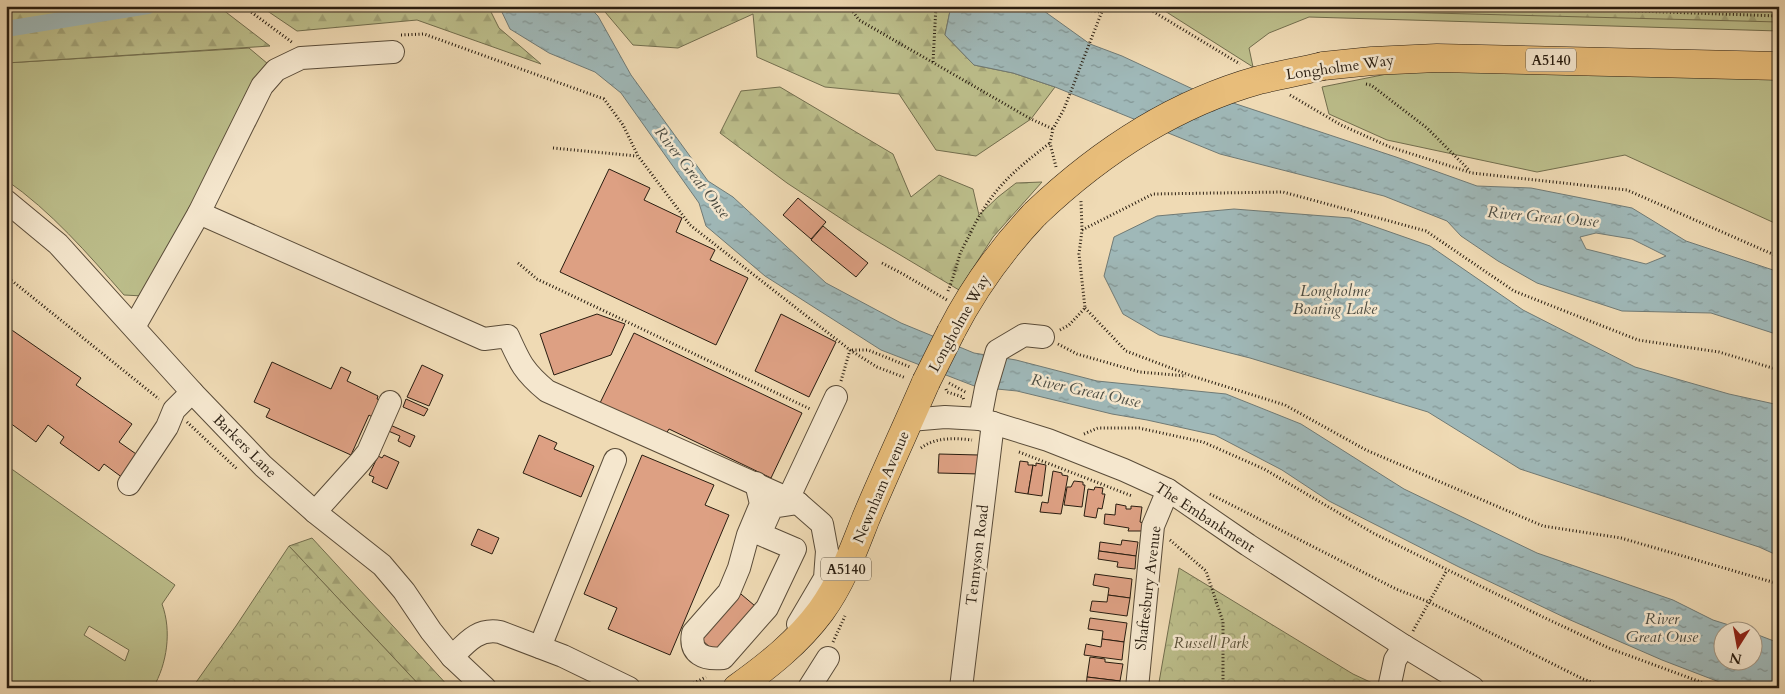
<svg xmlns="http://www.w3.org/2000/svg" width="1785" height="694" viewBox="0 0 1785 694" font-family="Cardo,serif">
  <style>
    .grass { fill: #bcbe8b; stroke: #726e4e; fill-rule: evenodd }
    .forest { fill: url(#forest-firs); stroke: #726e4e }
    .park { fill: url(#park-crowns); stroke: #726e4e }
    .water { fill: url(#water-ripples); stroke: #707a75; fill-rule: evenodd }
    .lines { fill: none; stroke-linecap: round; stroke-linejoin: round }
    .canal { stroke: #9fb8b8; stroke-width: 16 }
    .building { fill: #dda083; stroke: #291d10 }
    .minor-casing { stroke: #5a4c39; stroke-width: 24 }
    .major-casing { stroke: #291d10; stroke-width: 29 }
    .path { stroke: #291d10; stroke-width: 3; stroke-dasharray: 1 2.5; stroke-linecap: butt }
    .minor { stroke: #f5e7ce; stroke-width: 22 }
    .major { stroke: #e8bd7a; stroke-width: 28 }
    .major-bridge-casing { stroke: #291d10; stroke-width: 29; stroke-linecap: butt }
    .major-bridge { stroke: #e8bd7a; stroke-width: 28 }
    .labels { text-anchor: middle; stroke-width: 5; stroke-linejoin: round; paint-order: stroke }
    .shield { fill: #f5e7ce; stroke: #665a49; stroke-width: 1 }
    .shield-label { font-size: 14px; font-weight: bold; fill: #291d10 }
    .street-label { font-size: 15px; fill: #291d10; stroke: #f5e7ce }
    .park-label { font-size: 15px; font-style: italic; fill: #554d35; stroke: #f5e7ce }
    .water-label { font-size: 16px; font-style: italic; fill: #4c4c42; stroke: #f5e7ce }
  </style>
  <defs>
    <pattern id="forest-firs" width="22" height="20" patternUnits="userSpaceOnUse" patternTransform="scale(1.25)"><rect width="22" height="20" fill="#bcbe8b"/><path d="M5 1l3.5 6h-7zM16 11l3.5 6h-7z" fill="#a2a377"/></pattern>
    <pattern id="park-crowns" width="20" height="18" patternUnits="userSpaceOnUse" patternTransform="scale(1.25)"><rect width="20" height="18" fill="#bcbe8b"/><path d="M2 6a3 3 0 1 1 6 0M12 15a3 3 0 1 1 6 0" fill="none" stroke="#a2a377"/></pattern>
    <pattern id="water-ripples" width="26" height="14" patternUnits="userSpaceOnUse" patternTransform="scale(1.25)"><rect width="26" height="14" fill="#9fb8b8"/><path d="M2 4q2-2 4 0t4 0M15 11q2-2 4 0t4 0" fill="none" stroke="#829594"/></pattern>
  </defs>
  <rect width="100%" height="100%" fill="#efdab4"/>
  <filter id="stains"><feTurbulence type="fractalNoise" baseFrequency=".004" numOctaves="4"/><feColorMatrix values="0 0 0 0 .2 0 0 0 0 .09 0 0 0 0 .02 0 0 0 .5 -.17"/></filter>
  <radialGradient id="worn" r=".72"><stop offset=".6" stop-color="#630" stop-opacity="0"/><stop offset="1" stop-color="#630" stop-opacity=".3"/></radialGradient>
  <g class="grass">
    <polygon points="1157,6 1779,6 1779,31 1309,17 1269,33 1249,48 1253,67"/>
    <path d="M 249,48 L 268,64 L 143,296 L 124,295 C 88,254 51,211 6,180 L 6,63 Z"/>
    <polygon points="1486,70 1779,76 1779,225 1625,155 1537,172 1387,140 1329,114 1322,87 1392,73"/>
    <path d="M 6,465 L 175,585 L 162,604 C 172,631 167,664 153,688 L 6,688 ZM 89,626 L 129,650 L 125,661 L 84,635 Z"/>
  </g>
  <g class="forest">
    <polygon points="6,6 218,6 270,46 6,63"/>
    <polygon points="260,6 488,6 499,28 541,64 417,20 297,31"/>
    <polygon points="600,6 951,6 945,35 974,65 1013,73 1055,87 1031,119 976,156 936,150 899,94 825,87 757,57 753,14 678,48 633,45"/>
    <polygon points="1162,6 1779,6 1779,22"/>
    <polygon points="780,87 893,154 911,197 939,175 973,189 979,215 998,197 1016,183 1042,182 993,237 959,290 860,231 787,183 720,133 741,91"/>
    <polygon points="312,538 450,688 422,688 289,546"/>
  </g>
  <g class="park">
    <polygon points="289,546 422,688 192,688 236,626"/>
    <polygon points="1179,568 1353,674 1383,688 1158,688"/>
  </g>
  <g class="water">
    <polygon points="499,6 588,6 598,16 631,75 708,181 733,197 826,283 901,323 974,353 1016,360 1097,381 1226,394 1301,424 1404,489 1537,553 1673,600 1713,620 1748,631 1722,632 1722,662 1752,662 1753,633 1779,643 1779,688 1735,688 1662,660 1568,619 1459,567 1329,501 1282,470 1215,435 1147,420 1112,414 1017,391 977,387 881,350 765,276 706,226 699,203 621,93 595,72 549,53 510,29"/>
    <path d="M 951,6 L 1037,6 L 1090,44 L 1122,56 L 1197,91 L 1396,157 L 1477,186 L 1531,188 L 1632,208 L 1686,241 L 1779,272 L 1779,335 L 1711,313 L 1622,311 L 1537,283 L 1498,261 L 1461,236 L 1447,221 L 1384,196 L 1220,154 L 1055,87 L 1013,73 L 974,65 L 945,35 ZM 1596,233 L 1632,239 L 1666,256 L 1646,264 L 1586,249 L 1580,237 Z"/>
    <polygon points="1234,209 1350,218 1430,246 1523,310 1635,367 1729,394 1779,405 1779,556 1759,547 1520,469 1428,412 1250,358 1159,335 1123,314 1104,276 1114,237 1157,216"/>
  </g>
  <g class="lines">
    <polyline class="canal" points="6,29 148,6"/>
  </g>
  <g class="building">
    <polygon points="609,169 650,188 644,200 682,218 676,232 715,250 710,260 748,278 716,345 560,272"/>
    <polygon points="798,198 826,222 811,239 783,215"/>
    <polygon points="823,226 868,263 856,277 811,240"/>
    <polygon points="597,314 625,324 611,355 554,375 540,334"/>
    <polygon points="781,314 836,342 809,397 755,371"/>
    <polygon points="6,326 81,378 76,385 132,424 119,442 139,456 123,478 104,464 99,471 60,443 64,437 48,425 36,442 6,420"/>
    <polygon points="634,333 802,413 771,478 669,429 666,434 600,403"/>
    <polygon points="272,362 331,389 341,367 351,372 347,381 378,396 377,399 380,400 372,417 369,415 351,455 266,417 270,409 254,402"/>
    <polygon points="422,365 443,375 429,406 407,397"/>
    <polygon points="406,399 428,409 424,416 403,407"/>
    <polygon points="388,424 415,436 410,447 398,441 400,436 386,430"/>
    <polygon points="539,435 557,443 554,449 594,466 581,497 523,473"/>
    <polygon points="939,454 979,455 980,474 938,473"/>
    <polygon points="384,455 399,462 387,489 372,482 374,477 369,475 378,456 382,458"/>
    <polygon points="642,455 714,485 705,505 729,515 670,655 608,629 617,608 584,594"/>
    <polygon points="1020,461 1028,462 1028,465 1033,465 1028,494 1015,492"/>
    <polygon points="1036,463 1046,465 1042,496 1028,494 1033,465 1036,466"/>
    <polygon points="1053,471 1062,473 1062,475 1068,476 1061,514 1040,512 1042,502 1048,503"/>
    <polygon points="1074,481 1083,482 1083,485 1085,485 1082,507 1064,505 1067,487 1071,487"/>
    <polygon points="1095,487 1103,488 1102,494 1105,494 1102,509 1098,508 1096,518 1084,516 1088,489 1094,490"/>
    <polygon points="1116,504 1126,506 1126,509 1131,509 1131,506 1142,507 1140,522 1144,523 1143,531 1128,531 1129,528 1104,524 1105,514 1115,515"/>
    <polygon points="478,529 499,538 492,554 471,545"/>
    <polygon points="1122,540 1138,542 1136,556 1099,551 1100,542 1121,545"/>
    <polygon points="1099,551 1136,556 1135,569 1117,567 1118,562 1098,559"/>
    <polygon points="1095,574 1132,579 1130,598 1108,595 1109,588 1093,585"/>
    <polygon points="735,589 761,611 720,656 695,634"/>
    <polygon points="1108,595 1130,598 1127,616 1090,611 1092,601 1107,602"/>
    <polygon points="1090,618 1127,623 1124,642 1102,639 1103,631 1088,629"/>
    <polygon points="1102,639 1124,642 1122,660 1084,655 1086,644 1101,647"/>
    <polygon points="1090,657 1105,659 1105,662 1123,664 1120,681 1087,677"/>
    <polygon points="1087,677 1120,681 1120,688 1086,688"/>
  </g>
  <g class="lines">
    <defs>
      <g id="minor">
        <polyline points="6,201 58,244 192,392 263,466 315,512 382,565 404,591 431,631 452,657 485,688"/>
        <path d="M 199,213 L 484,339 L 508,336 C 520,363 524,372 547,391 L 798,503 L 822,524 L 827,551 L 825,578 L 798,624"/>
        <polyline points="134,327 199,213 262,86 276,70 301,58 393,52"/>
        <polyline points="980,419 986,388 997,351 1024,335 1043,337"/>
        <polyline points="910,420 945,417 980,419 1048,440 1124,470 1168,490 1248,545 1404,646 1473,688"/>
        <path d="M 756,483 L 761,504 L 748,535 L 739,568 L 729,592 L 693,633 C 689,654 704,660 723,658 L 767,608 L 795,549 L 760,534 L 772,507 L 798,503"/>
        <polyline points="129,484 167,427 174,410 192,392"/>
        <polyline points="789,497 836,397"/>
        <polyline points="315,512 360,462 368,452 390,402"/>
        <polyline points="540,647 615,460"/>
        <path d="M 452,657 C 467,642 478,628 500,632 L 563,656 L 629,688"/>
        <polyline points="809,688 828,658"/>
        <polyline points="961,688 993,423"/>
        <polyline points="1137,688 1153,526 1168,490"/>
        <polyline points="1389,688 1395,660 1404,646"/>
      </g>
      <g id="major">
        <polyline points="1323,66 1372,61 1437,58 1779,66"/>
        <path d="M 951,332 C 974,287 1000,251 1035,214"/>
        <path d="M 737,688 C 769,665 798,642 821,611 C 842,582 853,551 866,518 C 885,473 906,428 926,382"/>
      </g>
    </defs>
    <use href="#minor" class="minor-casing"/>
    <use href="#major" class="major-casing"/>
    <g class="path">
      <polyline points="243,6 293,43"/>
      <polyline points="849,6 859,20 1031,119 1053,129"/>
      <polyline points="1060,6 1101,12"/>
      <polyline points="1144,6 1240,64"/>
      <polyline points="1495,6 1779,16"/>
      <polyline points="401,35 424,34 604,99 623,125 638,156 690,225 850,350 877,367 906,378"/>
      <polyline points="933,62 936,6"/>
      <polyline points="1366,84 1371,85 1427,128 1470,171"/>
      <polyline points="1290,95 1341,125 1390,147 1472,173 1627,190 1779,257"/>
      <polyline points="553,148 637,156"/>
      <polyline points="1056,167 1050,143 1053,129 1064,109 1104,6"/>
      <polyline points="1082,230 1153,194 1283,192 1426,231 1514,291 1638,340 1719,352 1779,370"/>
      <polyline points="518,263 537,279 810,409"/>
      <polyline points="882,263 903,274 947,300"/>
      <polyline points="6,276 159,399"/>
      <path d="M 948,291 C 953,279 956,267 960,254 C 963,247 967,240 970,234 C 991,190 1012,172 1050,143"/>
      <polyline points="1085,308 1126,351 1192,376 1285,405 1366,450 1543,526 1621,538 1779,584"/>
      <polyline points="1060,330 1069,325 1085,308 1079,254 1082,230 1081,201"/>
      <polyline points="1058,344 1077,354 1140,372 1186,376"/>
      <polyline points="852,350 868,350 910,367"/>
      <polyline points="841,381 850,350"/>
      <polyline points="949,383 967,393"/>
      <polyline points="946,389 947,392 963,397 964,401"/>
      <polyline points="187,422 237,469"/>
      <polyline points="1084,434 1098,428 1139,428 1203,442 1264,469 1373,533 1543,617 1611,649 1717,688"/>
      <path d="M 921,448 C 935,437 955,438 972,440"/>
      <polyline points="1019,452 1132,496"/>
      <polyline points="1210,494 1396,589 1429,602 1583,679 1607,688"/>
      <polyline points="1170,540 1206,571 1223,622 1223,688"/>
      <polyline points="1413,631 1447,570"/>
      <polyline points="833,642 845,616"/>
      <polyline points="684,688 706,677"/>
    </g>
    <use href="#minor" class="minor"/>
    <use href="#major" class="major"/>
    <defs>
      <g id="major-bridge">
        <path d="M 1035,214 C 1099,153 1173,104 1259,80 C 1280,75 1302,71 1323,66"/>
        <polyline points="926,382 951,332"/>
      </g>
    </defs>
    <use href="#major-bridge" class="major-bridge-casing"/>
    <use href="#major-bridge" class="major-bridge"/>
  </g>
  <g class="labels">
    <g class="shield">
      <rect x="1526" y="48.5" width="50" height="23" rx="4"/>
      <rect x="821" y="557.5" width="50" height="23" rx="4"/>
    </g>
    <g class="shield-label">
      <text x="1551" y="65">A5140</text>
      <text x="846" y="574">A5140</text>
    </g>
    <g class="street-label">
      <text transform="translate(1340 67) rotate(-8)" y="5">Longholme Way</text>
      <text transform="translate(959 323) rotate(-61)" y="5">Longholme Way</text>
      <text transform="translate(245 446) rotate(45)" y="5">Barkers Lane</text>
      <text transform="translate(881 487) rotate(-67)" y="5">Newnham Avenue</text>
      <text transform="translate(1205 517) rotate(33)" y="5">The Embankment</text>
      <text transform="translate(977 555) rotate(-83)" y="5">Tennyson Road</text>
      <text transform="translate(1148 588) rotate(-83)" y="5">Shaftesbury Avenue</text>
    </g>
    <g class="park-label">
      <text x="1211" y="648">Russell Park</text>
    </g>
    <g class="water-label">
      <text transform="translate(693 172) rotate(52)" y="6">River Great Ouse</text>
      <text transform="translate(1543 216) rotate(5)" y="6">River Great Ouse</text>
      <text x="1335" y="296">Longholme<tspan x="1335" dy="18">Boating Lake</tspan></text>
      <text transform="translate(1086 390) rotate(12)" y="6">River Great Ouse</text>
      <text x="1662" y="624">River<tspan x="1662" dy="18">Great Ouse</tspan></text>
    </g>
  </g>
  <rect width="1785" height="694" fill="none" stroke="#efdab4" stroke-width="25"/>
  <rect x="8" y="8" width="1770" height="679" fill="none" stroke="#291d10" stroke-width="2.5"/>
  <rect x="12" y="12" width="1760" height="669" fill="none" stroke="#291d10"/>
  <g transform="translate(1738 646) rotate(191)"><circle r="24" fill="#f5e7ce" stroke="#a39682"/>
  <path d="M0-4L9 19L0 12L-9 19Z" fill="#8f2418"/>
  <text y="-8" font-size="14" font-weight="bold" text-anchor="middle" fill="#291d10">N</text>
  </g>
  <rect width="100%" height="100%" filter="url(#stains)"/>
  <rect width="100%" height="100%" fill="url(#worn)"/>
</svg>
